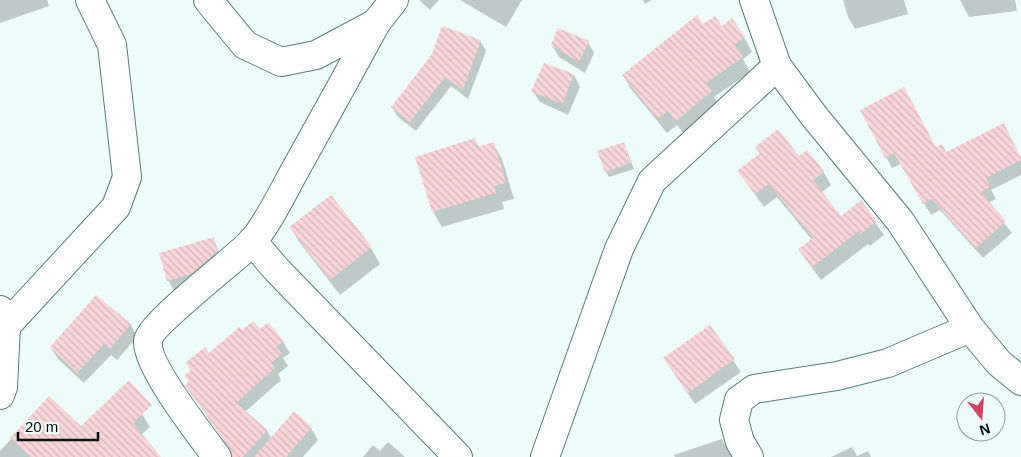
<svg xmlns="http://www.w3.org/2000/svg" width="1021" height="457" viewBox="0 0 1021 457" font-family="Helvetica,sans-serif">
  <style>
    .shadow { fill: #0003 }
    .building { fill: url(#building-back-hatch) }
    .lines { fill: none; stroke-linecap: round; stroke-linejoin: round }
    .minor-casing { stroke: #587c77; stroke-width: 30 }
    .minor { stroke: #fff; stroke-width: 28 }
  </style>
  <defs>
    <pattern id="building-back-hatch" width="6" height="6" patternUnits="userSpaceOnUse" patternTransform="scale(1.25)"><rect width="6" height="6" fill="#f9d5d8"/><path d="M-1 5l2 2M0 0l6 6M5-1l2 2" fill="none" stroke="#d4b6b8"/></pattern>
  </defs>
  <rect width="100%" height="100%" fill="#eefdfb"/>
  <g class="shadow">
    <polygon points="0,0 47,0 49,6 0,23"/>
    <polygon points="419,0 439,0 430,10"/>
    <polygon points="460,0 522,0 506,27"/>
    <polygon points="643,0 652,0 645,4"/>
    <polygon points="843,0 904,0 908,14 855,29 848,17"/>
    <polygon points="960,0 1015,0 1017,11 969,17"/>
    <polygon points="703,26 721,28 744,37 752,52 743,59 750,72 714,97 719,106 685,135 677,125 667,133 631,89 623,75"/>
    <polygon points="480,41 486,51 468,99 451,86 416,131 398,117 392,107"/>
    <polygon points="588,42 594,53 585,73 559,57 552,45"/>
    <polygon points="545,65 574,75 580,87 568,115 540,102 533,91"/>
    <polygon points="861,111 945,153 1021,159 1021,175 991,190 996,199 988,203 1012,233 983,258 940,210 931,215 901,164 892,168"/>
    <polygon points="475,140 479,147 493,143 502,159 514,199 502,202 504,209 442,227 433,212"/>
    <polygon points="624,143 634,169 609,177 606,172"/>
    <polygon points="756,147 799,158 823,171 831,185 821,193 841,217 861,202 884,235 870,246 868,244 821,280 799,250 812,240 777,197 764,207 738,171 760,154"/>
    <polygon points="331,196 371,248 380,264 340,295 300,243 291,228"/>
    <polygon points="213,239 224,263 175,292 168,280"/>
    <polygon points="97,296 131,325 137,337 117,360 111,355 84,383 58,359 51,348"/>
    <polygon points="709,326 741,372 695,404 664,358"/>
    <polygon points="260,331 283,342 290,353 283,358 288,366 278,374 281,380 245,412 267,431 272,439 294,413 311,428 318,440 303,457 233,457 231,450 186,386 190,383 186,376 191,371 187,363 209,355 242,332"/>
    <polygon points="49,398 82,427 142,414 150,427 141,435 160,457 0,457 0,451"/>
    <polygon points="722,439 732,457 675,457 674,455"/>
    <polygon points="388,442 405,457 363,457 373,445 380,451"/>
    <polygon points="852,447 857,456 868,451 871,457 831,457"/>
  </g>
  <g class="building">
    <polygon points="697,15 703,24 715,16 722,26 732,18 745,37 734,45 743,57 706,83 712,91 676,121 668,111 658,119 622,75"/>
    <polygon points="442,26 481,40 463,90 445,77 410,122 391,107 432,54"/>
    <polygon points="558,28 589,41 579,62 551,45"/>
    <polygon points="544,63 574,74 562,104 531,91"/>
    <polygon points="904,87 936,147 942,144 946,152 1004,123 1021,158 1021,160 986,178 990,187 981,192 1006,221 976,248 932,199 923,204 894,153 885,158 860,110"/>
    <polygon points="778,129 799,156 807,150 824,171 813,180 841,216 861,200 877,221 861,234 859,231 812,267 798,249 813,238 769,184 755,194 737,171 760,153 755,147"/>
    <polygon points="475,138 477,147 494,142 506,183 494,186 496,193 432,212 415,157"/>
    <polygon points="624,142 631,163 605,172 597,151"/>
    <polygon points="331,195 372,247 330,280 289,227"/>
    <polygon points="214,237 218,251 191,274 167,281 159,253"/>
    <polygon points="96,295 131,324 110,349 104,344 77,373 50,347"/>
    <polygon points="253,321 260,329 268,322 284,341 276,347 282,354 271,363 275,368 236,403 268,430 243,457 232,457 229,448 185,385 189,382 184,376 191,370 185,363 205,347 209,353 239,327 242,330"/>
    <polygon points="710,325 735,359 688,393 663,358"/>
    <polygon points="129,380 152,405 133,423 161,457 31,457 10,438 49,396 81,426"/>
    <polygon points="294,411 312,427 286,457 254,457"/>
  </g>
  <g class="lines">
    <defs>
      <g id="minor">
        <polyline points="208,0 245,45 281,62 316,55 376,23 394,0"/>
        <polyline points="754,0 777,66 814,116 900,221 970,328 999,363 1021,381"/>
        <polyline points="252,241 277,270 458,457"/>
        <polyline points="0,310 6,326 3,387 0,395"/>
        <polyline points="6,326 116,207 127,177 112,45 90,0"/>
        <path d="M 217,457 C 202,437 145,364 148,341 C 150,324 234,260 251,243 C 266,227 283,192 294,172 C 322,122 349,73 376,23"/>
        <polyline points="545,457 619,249 652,181 777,66"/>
        <polyline points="749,457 740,442 734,420 739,400 754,389 837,376 888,363 970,328"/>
      </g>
    </defs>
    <use href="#minor" class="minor-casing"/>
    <use href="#minor" class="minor"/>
  </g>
  <g transform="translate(981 417) rotate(163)"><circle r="24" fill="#eefdfb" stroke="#909e9d"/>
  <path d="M0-4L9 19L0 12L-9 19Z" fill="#d34361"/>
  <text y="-8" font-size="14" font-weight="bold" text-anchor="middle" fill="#03100f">N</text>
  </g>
  <path d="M18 432v8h80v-8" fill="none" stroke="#03100f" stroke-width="2.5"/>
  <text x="25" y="432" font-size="15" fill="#03100f" stroke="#eefdfb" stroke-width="4" paint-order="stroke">20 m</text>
</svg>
